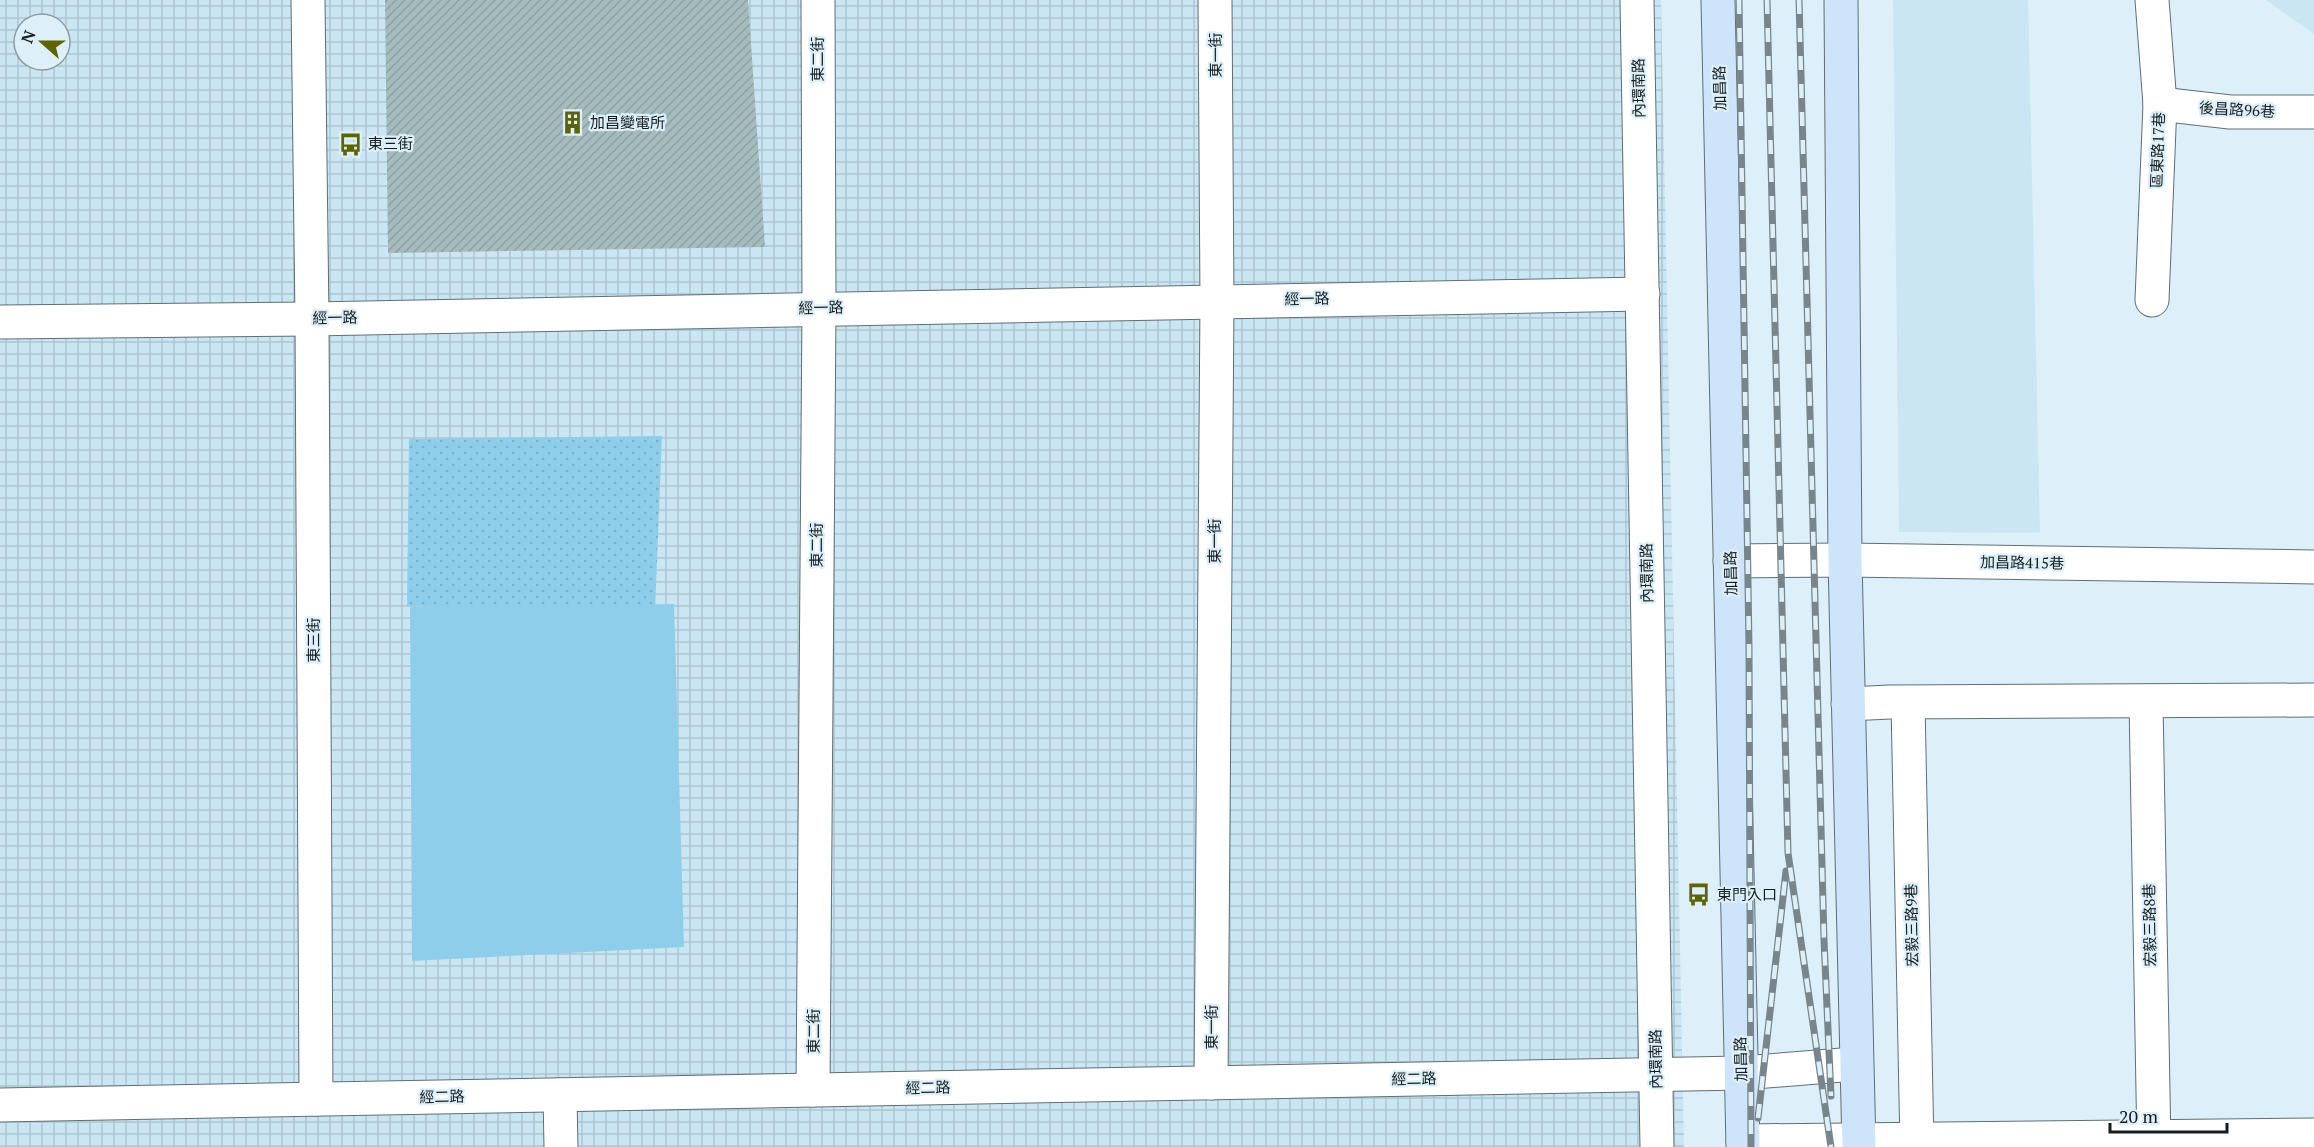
<svg xmlns="http://www.w3.org/2000/svg" width="2314" height="1147" viewBox="0 0 2314 1147" font-family="'PT Serif','Noto Sans TC',serif">
  <style>
    .built { fill: #cbe6f3 }
    .industrial { fill: url(#industrial-grid); fill-rule: evenodd }
    .grass { fill: url(#grass-dots) }
    .pitch { fill: #8fceeb }
    .building { fill: url(#building-hatch) }
    .lines { fill: none; stroke-linecap: round; stroke-linejoin: round }
    .street-casing { stroke: #5d6e76; stroke-width: 35 }
    .secondary-casing { stroke: #5d6e76; stroke-width: 35 }
    .street { stroke: #fff; stroke-width: 33 }
    .secondary { stroke: #cee4fa; stroke-width: 33 }
    .rail-casing { stroke: #78858b; stroke-width: 7 }
    .rail { stroke: #ddf0f9; stroke-width: 4.5; stroke-dasharray: 14; stroke-linecap: butt }
    .labels { text-anchor: middle; stroke-width: 4.5; stroke-linejoin: round; paint-order: stroke }
    .street-label { font-size: 15px; fill: #151c1f; stroke: #ddf0f9 }
    .poi-label { font-size: 15px; fill: #151c1f; stroke: #ddf0f9; text-anchor: start }
  </style>
  <defs>
    <pattern id="industrial-grid" width="8" height="8" patternUnits="userSpaceOnUse" patternTransform="scale(1.5)"><rect width="8" height="8" fill="#cbe6f3"/><path d="M0 4h8M4 0v8" fill="none" stroke="#adc5d0"/></pattern>
    <pattern id="grass-dots" width="8" height="8" patternUnits="userSpaceOnUse" patternTransform="scale(1.5)"><rect width="8" height="8" fill="#8fceeb"/><path d="M2 2h.1M6 6h.1" fill="none" stroke="#7ab0c9" stroke-width="1.8" stroke-linecap="round"/></pattern>
    <pattern id="building-hatch" width="6" height="6" patternUnits="userSpaceOnUse" patternTransform="scale(1.5)"><rect width="6" height="6" fill="#a5bbbd"/><path d="M-1 1l2-2M0 6l6-6M5 7l2-2" fill="none" stroke="#8da0a2"/></pattern>
  </defs>
  <rect width="100%" height="100%" fill="#ddf0f9"/>
  <g class="built">
    <polygon points="1893,0 2028,0 2040,533 1899,532"/>
    <polygon points="2266,0 2314,0 2314,34"/>
  </g>
  <path class="industrial" d="M 0,0 L 1661,0 L 1684,1147 L 0,1147 ZM 24,24 L 60,24 L 60,60 L 24,60 Z"/>
  <polygon class="grass" points="662,436 655,610 407,606 409,439"/>
  <polygon class="pitch" points="674,604 684,947 412,961 410,607"/>
  <polygon class="building" points="385,0 748,0 765,247 388,253"/>
  <g class="lines">
    <defs>
      <g id="street">
        <polyline points="308,0 312,319 316,1099"/>
        <polyline points="1637,0 1657,1147"/>
        <polyline points="2160,104 2230,112 2314,112"/>
        <polyline points="2152,300 2160,104 2152,0"/>
        <polyline points="0,322 312,319 1643,294"/>
        <polyline points="1730,561 1845,560 2314,567"/>
        <polyline points="2146,702 2154,1147"/>
        <polyline points="1908,703 1917,1147"/>
        <polyline points="1848,704 1890,702 2314,700"/>
        <polyline points="1211,1083 1217,301 1215,0"/>
        <polyline points="813,1090 819,308 818,0"/>
        <polyline points="560,1095 561,1147"/>
        <polyline points="0,1105 1742,1073 1855,1064"/>
        <polyline points="1743,1141 2314,1135"/>
      </g>
      <g id="secondary">
        <polyline points="1718,0 1743,1147"/>
        <polyline points="1841,0 1845,560 1859,1147"/>
      </g>
    </defs>
    <use href="#street" class="street-casing"/>
    <use href="#secondary" class="secondary-casing"/>
    <use href="#street" class="street"/>
    <use href="#secondary" class="secondary"/>
    <defs>
      <g id="rail">
        <polyline points="1739,0 1749,647 1751,1147"/>
        <polyline points="1767,0 1788,853 1831,1147"/>
        <polyline points="1799,0 1824,940 1831,1096"/>
        <polyline points="1758,1118 1786,871"/>
      </g>
    </defs>
    <use href="#rail" class="rail-casing"/>
    <use href="#rail" class="rail"/>
  </g>
  <defs>
    <symbol id="building-bare" viewBox="-9 -9 18 18"><path d="M-4-6H4V6H1V3H-1V6H-4ZM-2.5-4.3h1.7v1.8h-1.7ZM.8-4.3h1.7v1.8H.8ZM-2.5-1h1.7V.8h-1.7ZM.8-1h1.7V.8H.8Z" fill="#5d6300" stroke="#ddf0f9" stroke-width="2.5" paint-order="stroke"/></symbol>
    <symbol id="bus-bare" viewBox="-9 -9 18 18"><path d="M-5-6H5V4H4V6H2V4H-2V6H-4V4H-5ZM-3.5-4V0h7V-4ZM-3.5 1.2v1.5H-2V1.2ZM2 1.2v1.5H3.5V1.2Z" fill="#5d6300" stroke="#ddf0f9" stroke-width="2.5" paint-order="stroke"/></symbol>
  </defs>
  <g fill-rule="evenodd">
    <use href="#building-bare" x="556" y="106" width="33" height="33"/>
    <use href="#bus-bare" x="334" y="128" width="33" height="33"/>
    <use href="#bus-bare" x="1682" y="878" width="33" height="33"/>
  </g>
  <g class="labels">
    <g class="street-label">
      <text transform="translate(1216 55) rotate(-90)" y="5">東一街</text>
      <text transform="translate(818 59) rotate(-90)" y="5">東二街</text>
      <text transform="translate(1639 88) rotate(-91)" y="5">內環南路</text>
      <text transform="translate(1720 88) rotate(-91)" y="5">加昌路</text>
      <text transform="translate(2237 110) rotate(3)" y="5">後昌路96巷</text>
      <text transform="translate(2158 150) rotate(-88)" y="5">區東路17巷</text>
      <text transform="translate(1307 299) rotate(-1)" y="5">經一路</text>
      <text transform="translate(821 308) rotate(-1)" y="5">經一路</text>
      <text transform="translate(335 318) rotate(-1)" y="5">經一路</text>
      <text transform="translate(1215 541) rotate(-90)" y="5">東一街</text>
      <text transform="translate(817 545) rotate(-90)" y="5">東二街</text>
      <text transform="translate(2022 563) rotate(1)" y="5">加昌路415巷</text>
      <text transform="translate(1647 573) rotate(-91)" y="5">內環南路</text>
      <text transform="translate(1731 573) rotate(-91)" y="5">加昌路</text>
      <text transform="translate(314 640) rotate(-90)" y="5">東三街</text>
      <text transform="translate(1912 925) rotate(-91)" y="5">宏毅三路9巷</text>
      <text transform="translate(2150 925) rotate(-91)" y="5">宏毅三路8巷</text>
      <text transform="translate(1212 1027) rotate(-90)" y="5">東一街</text>
      <text transform="translate(814 1031) rotate(-90)" y="5">東二街</text>
      <text transform="translate(1656 1059) rotate(-91)" y="5">內環南路</text>
      <text transform="translate(1741 1059) rotate(-91)" y="5">加昌路</text>
      <text transform="translate(1414 1079) rotate(-1)" y="5">經二路</text>
      <text transform="translate(928 1088) rotate(-1)" y="5">經二路</text>
      <text transform="translate(442 1097) rotate(-1)" y="5">經二路</text>
    </g>
    <g class="poi-label">
      <text x="590" y="128">加昌變電所</text>
      <text x="368" y="149">東三街</text>
      <text x="1717" y="900">東門入口</text>
    </g>
  </g>
  <g transform="translate(42 42) rotate(291)"><circle r="28" fill="#ddf0f9" stroke="#8d9ba2" stroke-width="1.5"/>
  <path d="M0-4.5L10 22L0 15L-10 22Z" fill="#5d6300"/>
  <text y="-9" font-size="16" font-weight="bold" text-anchor="middle" fill="#151c1f">N</text>
  </g>
  <path d="M2110 1123v9h117v-9" fill="none" stroke="#151c1f" stroke-width="3"/>
  <text x="2119" y="1123" font-size="18" fill="#151c1f" stroke="#ddf0f9" stroke-width="4.5" paint-order="stroke">20 m</text>
</svg>
